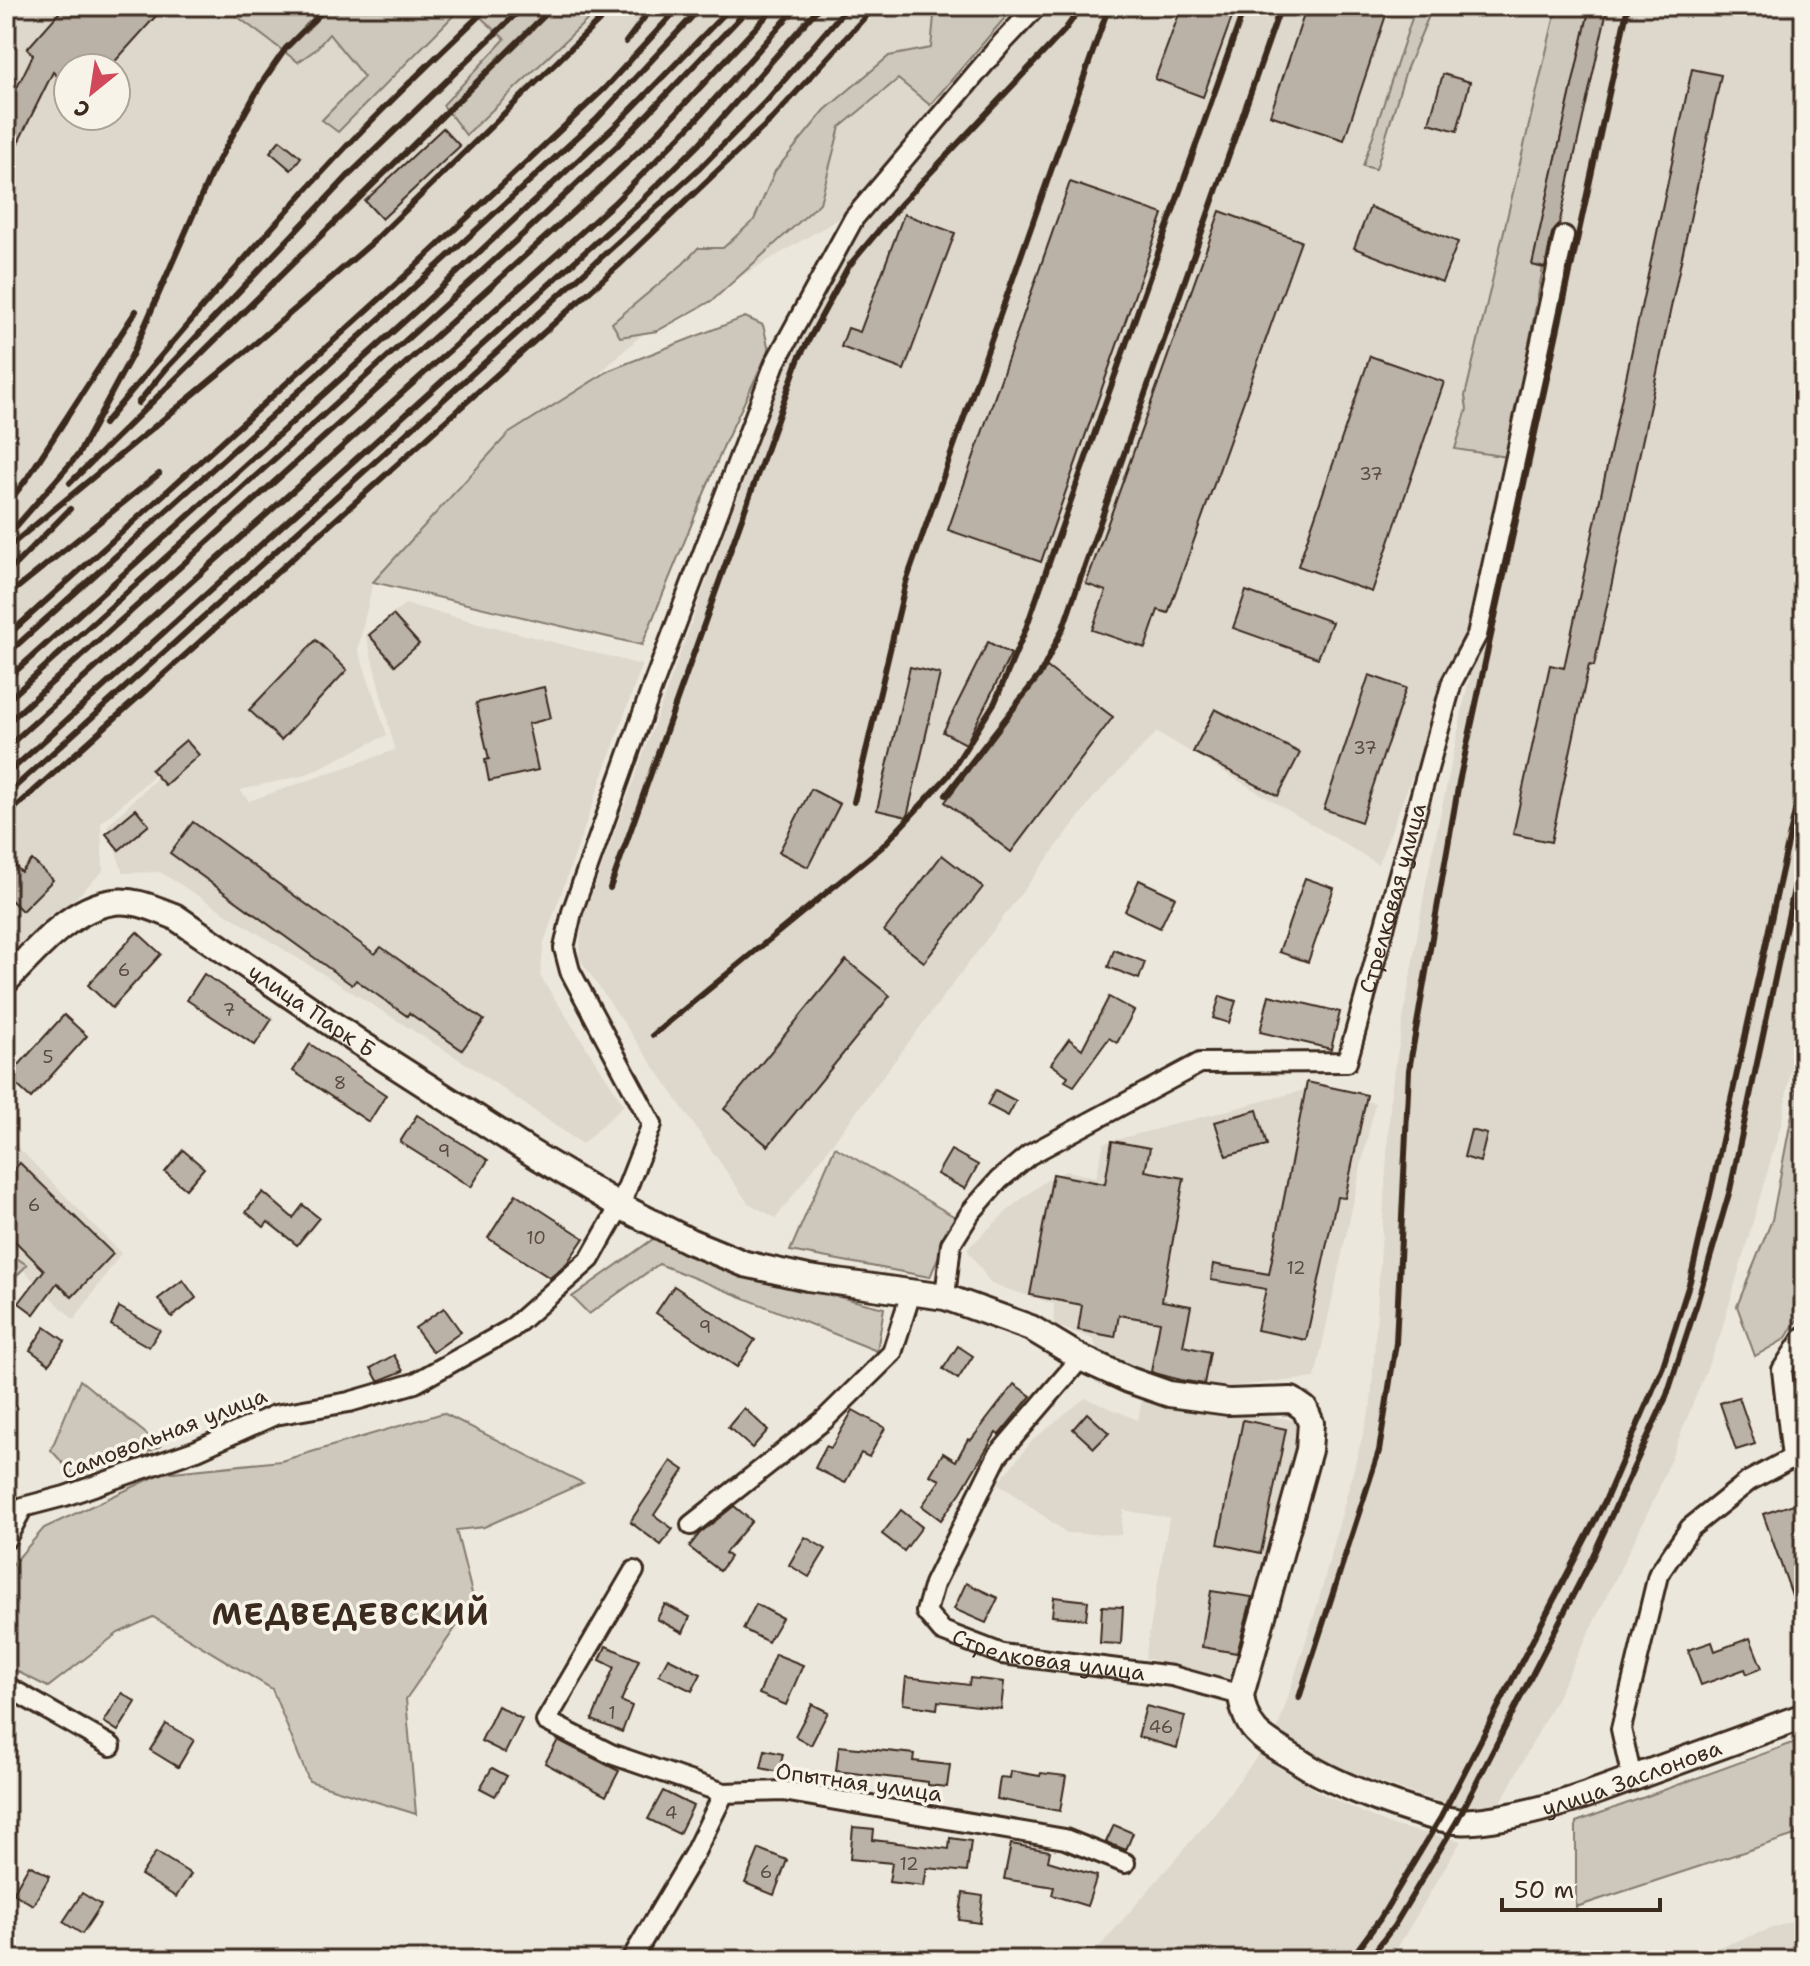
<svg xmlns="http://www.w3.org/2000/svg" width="1810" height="1966" viewBox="0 0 1810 1966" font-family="'Shantell Sans',sans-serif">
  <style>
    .built { fill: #ddd7cc; fill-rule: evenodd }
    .green { fill: #cec8bc; stroke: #84796d; stroke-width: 2 }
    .building { fill: #bab2a7; stroke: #3b2a1e; stroke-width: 2 }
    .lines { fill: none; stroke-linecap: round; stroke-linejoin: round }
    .minor-casing { stroke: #3b2a1e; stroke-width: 24 }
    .tertiary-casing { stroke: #3b2a1e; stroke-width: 30 }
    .minor { stroke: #f7f3e8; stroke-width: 18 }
    .tertiary { stroke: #f7f3e8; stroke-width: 24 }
    .rail { stroke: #3b2a1e; stroke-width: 6 }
    .labels { text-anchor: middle; stroke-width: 7; stroke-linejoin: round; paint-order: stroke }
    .number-label { font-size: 18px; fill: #5b4c40 }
    .street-label { font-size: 22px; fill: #3b2a1e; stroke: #f7f3e8 }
    .district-label { font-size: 30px; font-weight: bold; letter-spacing: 2px; fill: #3b2a1e; stroke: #f7f3e8 }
  </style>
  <rect width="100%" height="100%" fill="#ece7dc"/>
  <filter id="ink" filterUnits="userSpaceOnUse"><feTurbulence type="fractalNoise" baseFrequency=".0125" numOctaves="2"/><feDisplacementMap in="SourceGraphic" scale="16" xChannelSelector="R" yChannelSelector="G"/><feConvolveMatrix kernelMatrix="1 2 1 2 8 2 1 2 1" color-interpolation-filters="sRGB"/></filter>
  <g filter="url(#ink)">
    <g class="built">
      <path d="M 6,6 L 1021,6 L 847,214 L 740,277 L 676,303 L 373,582 L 358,649 L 387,735 L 305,775 L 240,790 L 249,801 L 395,750 L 366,635 L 405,604 L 642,665 L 544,942 L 540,976 L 624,1105 L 582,1144 L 473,1068 L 160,872 L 123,873 L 107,826 L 192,744 L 191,742 L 101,823 L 103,871 L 6,966 ZM 68,68 L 116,68 L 116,116 L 68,116 Z"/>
      <polygon points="1052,6 1804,6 1804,995 1782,1121 1720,1336 1655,1498 1557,1697 1493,1817 1408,1792 1332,1765 1277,1731 1318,1603 1371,1404 1391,1092 1426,883 1491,575 1378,864 1157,732 1094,797 776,1218 748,1203 579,958 582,921 787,362 857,232 1016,40"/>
      <polygon points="1308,1089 1375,1103 1315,1378 1224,1387 1158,1377 1098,1356 1094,1339 1054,1325 1054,1304 991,1284 967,1249 1015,1204 1047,1180 1066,1171 1096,1177 1104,1143"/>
      <polygon points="6,1135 121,1253 74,1320 22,1269 6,1257"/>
      <polygon points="1143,1394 1304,1422 1243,1682 1145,1658 1169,1518 1123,1510 1121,1535 1067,1533 998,1483 1033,1440 1085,1398 1138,1420"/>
      <polygon points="1259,1754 1322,1794 1390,1825 1461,1841 1390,1960 1088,1960 1210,1819"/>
      <polygon points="1804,1917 1804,1960 1683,1960"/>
    </g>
    <g class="green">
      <polygon points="234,6 463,6 338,132 322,120 364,77 329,34 315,50 298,62 234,14"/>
      <polygon points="468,6 602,6 466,135 443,105 505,39"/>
      <polygon points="935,6 1015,6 930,105 898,79 840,127 820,203 713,300 657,331 620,337 612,323 683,264 698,248 723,248 754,220 775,171 825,110 889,56 931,48"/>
      <polygon points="1416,6 1433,6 1406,70 1376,169 1363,166"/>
      <polygon points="1557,6 1590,6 1532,265 1543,268 1508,457 1455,449 1467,409 1465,396"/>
      <polygon points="745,317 763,325 769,350 724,445 642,645 373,582 508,434 610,370"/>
      <polygon points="1804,1051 1804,1309 1785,1339 1755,1356 1737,1306 1772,1220"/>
      <polygon points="835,1147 955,1217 930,1277 790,1251"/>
      <polygon points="656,1237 758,1277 884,1308 877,1351 659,1264 589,1314 572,1297"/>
      <polygon points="6,1251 27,1265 6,1287"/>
      <polygon points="80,1380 161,1446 81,1483 51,1450"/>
      <polygon points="443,1413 583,1483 484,1527 456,1530 474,1601 406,1699 416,1814 309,1781 272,1689 153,1617 118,1633 48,1687 6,1666 6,1572 44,1528 163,1473 281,1461"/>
      <polygon points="1804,1739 1804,1832 1576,1907 1576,1822"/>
    </g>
    <g class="building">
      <polygon points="65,6 165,6 109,68 68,68 68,86 53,72 6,167 6,110 33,55 27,49"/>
      <polygon points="1182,6 1236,6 1203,97 1155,79"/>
      <polygon points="1307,6 1389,6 1344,140 1270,115"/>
      <polygon points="1590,6 1608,6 1559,225 1552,233 1545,268 1532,265"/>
      <polygon points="1692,69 1721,75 1594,666 1589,665 1551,842 1513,834 1550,665 1564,668"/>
      <polygon points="1443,74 1470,82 1457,131 1429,123"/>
      <polygon points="443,128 460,146 382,219 365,201"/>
      <polygon points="280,140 301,157 291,170 270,152"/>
      <polygon points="1070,182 1163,214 1041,562 948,530"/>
      <polygon points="1370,207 1458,242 1442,282 1354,248"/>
      <polygon points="1220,211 1301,241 1168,613 1158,610 1145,648 1092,630 1106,591 1086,584"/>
      <polygon points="904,214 955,233 904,370 841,347 848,328 860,332"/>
      <polygon points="1370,356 1444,382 1372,592 1298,566"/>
      <polygon points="1246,591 1332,622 1318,658 1233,628"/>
      <polygon points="393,615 419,644 395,665 369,635"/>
      <polygon points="316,640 347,670 281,740 249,710"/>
      <polygon points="988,642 1011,654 966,744 943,732"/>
      <polygon points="910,667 940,674 907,817 877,810"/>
      <polygon points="1047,667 1113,717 1011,852 945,802"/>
      <polygon points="1369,675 1406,688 1361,822 1324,809"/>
      <polygon points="544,687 551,718 528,724 538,770 489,781 485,760 489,759 476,703"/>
      <polygon points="1215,709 1300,753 1278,796 1193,752"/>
      <polygon points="186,740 199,755 165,785 151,770"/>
      <polygon points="811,789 840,804 808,867 779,852"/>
      <polygon points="136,809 149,825 119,850 106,834"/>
      <polygon points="193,822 375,954 381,947 484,1020 462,1050 409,1013 407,1016 356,980 352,985 170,853"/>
      <polygon points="942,855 983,887 924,962 884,931"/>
      <polygon points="6,856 21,872 32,860 53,880 22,911 6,895"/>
      <polygon points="1305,878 1334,888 1308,962 1279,952"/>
      <polygon points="1139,880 1175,897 1160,928 1125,911"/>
      <polygon points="137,932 161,954 112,1008 88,985"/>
      <polygon points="1114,950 1145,962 1139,979 1108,967"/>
      <polygon points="846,960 890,996 768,1146 724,1109"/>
      <polygon points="204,974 272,1019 255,1045 187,1000"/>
      <polygon points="1269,995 1340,1012 1331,1049 1260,1032"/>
      <polygon points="1220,996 1236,1001 1229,1023 1213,1018"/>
      <polygon points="1109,997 1134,1011 1117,1043 1109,1038 1074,1086 1065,1081 1068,1076 1051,1064 1069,1039 1082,1049"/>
      <polygon points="64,1015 87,1036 31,1098 8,1077"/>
      <polygon points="310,1044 386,1095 369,1122 293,1071"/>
      <polygon points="1307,1082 1367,1095 1345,1198 1337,1197 1306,1340 1257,1330 1266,1289 1211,1280 1213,1264 1269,1274"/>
      <polygon points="995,1090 1016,1101 1008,1116 987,1105"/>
      <polygon points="1257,1110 1267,1145 1226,1156 1215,1122"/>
      <polygon points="417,1115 488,1160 471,1187 400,1142"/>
      <polygon points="1471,1130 1487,1134 1480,1162 1464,1157"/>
      <polygon points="1112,1141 1150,1148 1145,1171 1184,1178 1162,1301 1191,1306 1183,1346 1210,1352 1204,1384 1180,1380 1151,1372 1160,1322 1119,1315 1115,1337 1078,1330 1082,1305 1030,1295 1053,1174 1105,1184"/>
      <polygon points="183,1150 204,1168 186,1189 165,1172"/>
      <polygon points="951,1150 978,1165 965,1189 937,1174"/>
      <polygon points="20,1163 113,1254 72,1297 57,1283 34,1314 19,1303 44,1270 6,1232 6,1177"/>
      <polygon points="263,1192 293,1218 303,1205 319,1218 297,1245 268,1222 264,1227 246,1212"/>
      <polygon points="516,1194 584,1238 567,1263 550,1278 488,1238"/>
      <polygon points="183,1280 196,1298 172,1317 158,1299"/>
      <polygon points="674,1286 755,1340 737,1367 656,1313"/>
      <polygon points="119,1307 160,1330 149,1347 111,1325"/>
      <polygon points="444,1308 461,1332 433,1352 415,1328"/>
      <polygon points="45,1327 65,1341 49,1364 30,1350"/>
      <polygon points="958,1346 973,1356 958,1379 943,1369"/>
      <polygon points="394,1355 403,1371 378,1381 371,1368"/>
      <polygon points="1014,1384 1031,1396 999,1435 996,1433 961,1492 941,1520 922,1506 940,1480 930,1475 943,1453 956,1461 968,1439 971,1440"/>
      <polygon points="1739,1397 1755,1444 1736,1450 1720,1403"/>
      <polygon points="744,1408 768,1430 752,1448 728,1427"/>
      <polygon points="853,1410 885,1428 869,1457 861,1453 845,1483 815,1468 826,1446 831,1448"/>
      <polygon points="1087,1413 1109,1433 1094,1448 1073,1429"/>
      <polygon points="1243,1420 1286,1429 1261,1553 1218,1544"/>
      <polygon points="671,1461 684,1470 654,1515 673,1529 661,1545 630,1522"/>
      <polygon points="1800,1502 1804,1514 1804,1622 1802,1623 1763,1514"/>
      <polygon points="734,1506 752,1521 725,1553 730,1557 720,1571 689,1547 700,1533"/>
      <polygon points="901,1510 922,1527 904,1551 882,1534"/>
      <polygon points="805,1537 826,1549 809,1577 789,1565"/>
      <polygon points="966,1583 998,1598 986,1623 954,1609"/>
      <polygon points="1211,1591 1252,1597 1237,1653 1202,1647"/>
      <polygon points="1054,1597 1088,1601 1086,1619 1052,1616"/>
      <polygon points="665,1604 690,1617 683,1633 657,1619"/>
      <polygon points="756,1604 782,1618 768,1642 743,1629"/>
      <polygon points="1102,1606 1123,1607 1121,1644 1100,1643"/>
      <polygon points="1750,1638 1762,1668 1747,1674 1745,1669 1701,1685 1688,1650 1712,1642 1715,1651"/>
      <polygon points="606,1646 639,1660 621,1701 632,1706 622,1732 592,1720 614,1667 600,1660"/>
      <polygon points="775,1654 803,1665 786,1705 759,1694"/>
      <polygon points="668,1658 701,1674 692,1691 659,1675"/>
      <polygon points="906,1677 969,1685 970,1678 1004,1682 1001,1709 938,1701 937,1709 903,1704"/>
      <polygon points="122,1693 136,1702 118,1731 104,1722"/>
      <polygon points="812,1704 828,1712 811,1745 795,1736"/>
      <polygon points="498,1706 522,1719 505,1753 481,1741"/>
      <polygon points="1146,1706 1185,1716 1177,1748 1138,1737"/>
      <polygon points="166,1724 194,1740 178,1767 150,1750"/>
      <polygon points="558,1740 619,1771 606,1796 545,1763"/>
      <polygon points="839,1746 914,1754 913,1761 950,1765 947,1787 928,1785 928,1782 836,1771"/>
      <polygon points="765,1750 783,1754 779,1772 761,1768"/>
      <polygon points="492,1768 507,1776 495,1796 480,1788"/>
      <polygon points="1011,1771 1040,1776 1041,1773 1066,1776 1060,1811 997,1799 1000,1777 1010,1778"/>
      <polygon points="663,1791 693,1806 679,1834 648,1819"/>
      <polygon points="1114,1825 1133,1833 1126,1850 1106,1842"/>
      <polygon points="853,1827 874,1829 873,1840 949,1849 950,1838 971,1841 967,1872 927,1868 924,1886 889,1882 892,1863 850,1859"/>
      <polygon points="1011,1844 1050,1851 1048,1861 1097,1876 1087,1906 1052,1895 1054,1887 1004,1879"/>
      <polygon points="759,1849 787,1860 774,1895 745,1883"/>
      <polygon points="156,1852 191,1874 176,1897 141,1875"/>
      <polygon points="29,1865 50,1876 33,1905 13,1893"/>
      <polygon points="82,1893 101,1905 82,1934 63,1922"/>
      <polygon points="963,1893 983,1896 980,1923 959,1920"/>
    </g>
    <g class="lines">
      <defs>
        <g id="minor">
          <path id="s1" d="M 945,1297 L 951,1244 L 971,1212 L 999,1180 L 1029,1155 L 1200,1063 L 1347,1062 L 1452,682 L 1477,635 L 1564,236"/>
          <path id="s2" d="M 1081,1358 L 998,1455 L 934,1584 L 926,1612 L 942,1631 L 1002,1654 L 1172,1676 L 1241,1695"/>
          <polyline points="691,1525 824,1420 892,1353 911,1293"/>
          <polyline points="6,1539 23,1507 65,1496 197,1450 275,1415 349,1402 415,1383 511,1329 590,1259 620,1206 652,1124 570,971 564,948 572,912 653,685 775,363 854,218 1001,44 1037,6"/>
          <polyline points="634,1571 546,1721 611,1754 724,1793 783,1791 1065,1839 1125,1863"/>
          <polyline points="6,1686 111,1746"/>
          <polyline points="1632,1779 1621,1729 1658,1575 1690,1528 1749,1481 1792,1458 1782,1370 1804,1336"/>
          <polyline points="631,1960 694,1854 724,1793"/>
        </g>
        <g id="tertiary">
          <path id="s3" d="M 6,981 C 34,952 71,907 114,902 C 134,899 155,909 174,916 L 357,1041 L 530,1152 L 620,1206 L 689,1241 L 745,1264 L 808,1278 L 945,1297 L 1031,1328 L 1081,1358 L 1129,1380 L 1169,1394 L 1228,1402 L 1292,1400 L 1305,1409 L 1311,1423 L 1309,1450 L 1241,1695 C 1246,1737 1270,1742 1302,1763 C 1336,1785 1416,1816 1456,1821 C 1469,1823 1485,1820 1498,1818 C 1549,1810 1596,1792 1644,1774 C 1697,1755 1751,1735 1804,1716"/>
        </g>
      </defs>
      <use href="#minor" class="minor-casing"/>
      <use href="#tertiary" class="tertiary-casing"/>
      <use href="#minor" class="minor"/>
      <use href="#tertiary" class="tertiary"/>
      <g class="rail">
        <polyline points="626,42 653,6"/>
        <polyline points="138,403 166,369 347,177 524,6"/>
        <path d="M 104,424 C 182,330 261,237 345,148 C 391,99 441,53 489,6"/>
        <polyline points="70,483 554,6"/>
        <polyline points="6,506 28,477 136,311"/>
        <polyline points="6,538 78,455 132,355 211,174 261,84 286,48 328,6"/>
        <polyline points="6,549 251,347 373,242 614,6"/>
        <polyline points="6,574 70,509"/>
        <polyline points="6,597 159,474"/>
        <polyline points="6,637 404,277 604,89 680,6"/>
        <polyline points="6,655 398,302 596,120 702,6"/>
        <polyline points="6,680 417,310 617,124 732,6"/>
        <polyline points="6,702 532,226 618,145 751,6"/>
        <polyline points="6,724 600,188 651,140 776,6"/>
        <polyline points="6,748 614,203 696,120 798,6"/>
        <polyline points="6,775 636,206 699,144 820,6"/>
        <polyline points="6,795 700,168 768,99 848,6"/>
        <polyline points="946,795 1041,673 1063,628 1281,6"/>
        <polyline points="854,802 906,582 1109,6"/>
        <polyline points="6,816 619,265 773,118 875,6"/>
        <polyline points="610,888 799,358 848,267 900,205 1064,31 1082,6"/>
        <polyline points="653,1035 882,847 948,776 995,702 1025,631 1245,6"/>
        <polyline points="1299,1698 1379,1451 1396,1343 1409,1070 1459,782 1628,6"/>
        <polyline points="1350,1960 1380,1919 1441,1817 1605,1501 1663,1366 1690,1281 1711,1190 1804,771"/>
        <polyline points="1368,1960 1394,1926 1457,1821 1590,1562 1667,1395 1697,1303 1730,1190 1804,842"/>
      </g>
    </g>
  </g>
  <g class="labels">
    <g class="number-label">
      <text x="1371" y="480">37</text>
      <text x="1365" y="754">37</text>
      <text x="124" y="976">6</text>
      <text x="229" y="1016">7</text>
      <text x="48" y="1063">5</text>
      <text x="340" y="1089">8</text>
      <text x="444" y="1157">9</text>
      <text x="34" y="1211">6</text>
      <text x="536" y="1244">10</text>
      <text x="1296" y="1274">12</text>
      <text x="705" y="1333">9</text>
      <text x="612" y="1719">1</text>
      <text x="1161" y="1733">46</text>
      <text x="671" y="1819">4</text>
      <text x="909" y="1870">12</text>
      <text x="766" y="1878">6</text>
    </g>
    <g class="street-label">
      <text dy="8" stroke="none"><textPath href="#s1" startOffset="684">Стрелковая улица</textPath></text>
      <text dy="8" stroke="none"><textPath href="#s3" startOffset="366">улица Парк Б</textPath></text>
      <text transform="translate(164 1433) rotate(-21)" y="8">Самовольная улица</text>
      <text dy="8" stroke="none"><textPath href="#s2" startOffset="436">Стрелковая улица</textPath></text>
      <text dy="8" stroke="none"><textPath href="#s3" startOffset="2196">улица Заслонова</textPath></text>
      <text transform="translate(859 1782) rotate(8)" y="8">Опытная улица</text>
    </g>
    <g class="district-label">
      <text x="351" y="1625">МЕДВЕДЕВСКИЙ</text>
    </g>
  </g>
  <rect width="1810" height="1966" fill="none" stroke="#f7f3e8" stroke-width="32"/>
  <rect x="16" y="16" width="1778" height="1934" fill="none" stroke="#3b2a1e" stroke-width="3" filter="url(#ink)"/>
  <g transform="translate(92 92) rotate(210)"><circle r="38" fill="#f7f3e8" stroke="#aca397" stroke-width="2"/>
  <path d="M0-6L14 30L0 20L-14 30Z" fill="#d1495b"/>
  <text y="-12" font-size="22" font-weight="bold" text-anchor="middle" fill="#3b2a1e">С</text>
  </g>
  <path d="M1502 1898v12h158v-12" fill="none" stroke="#3b2a1e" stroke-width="4"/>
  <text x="1514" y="1898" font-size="24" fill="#3b2a1e" stroke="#f7f3e8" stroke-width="6" paint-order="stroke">50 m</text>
</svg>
